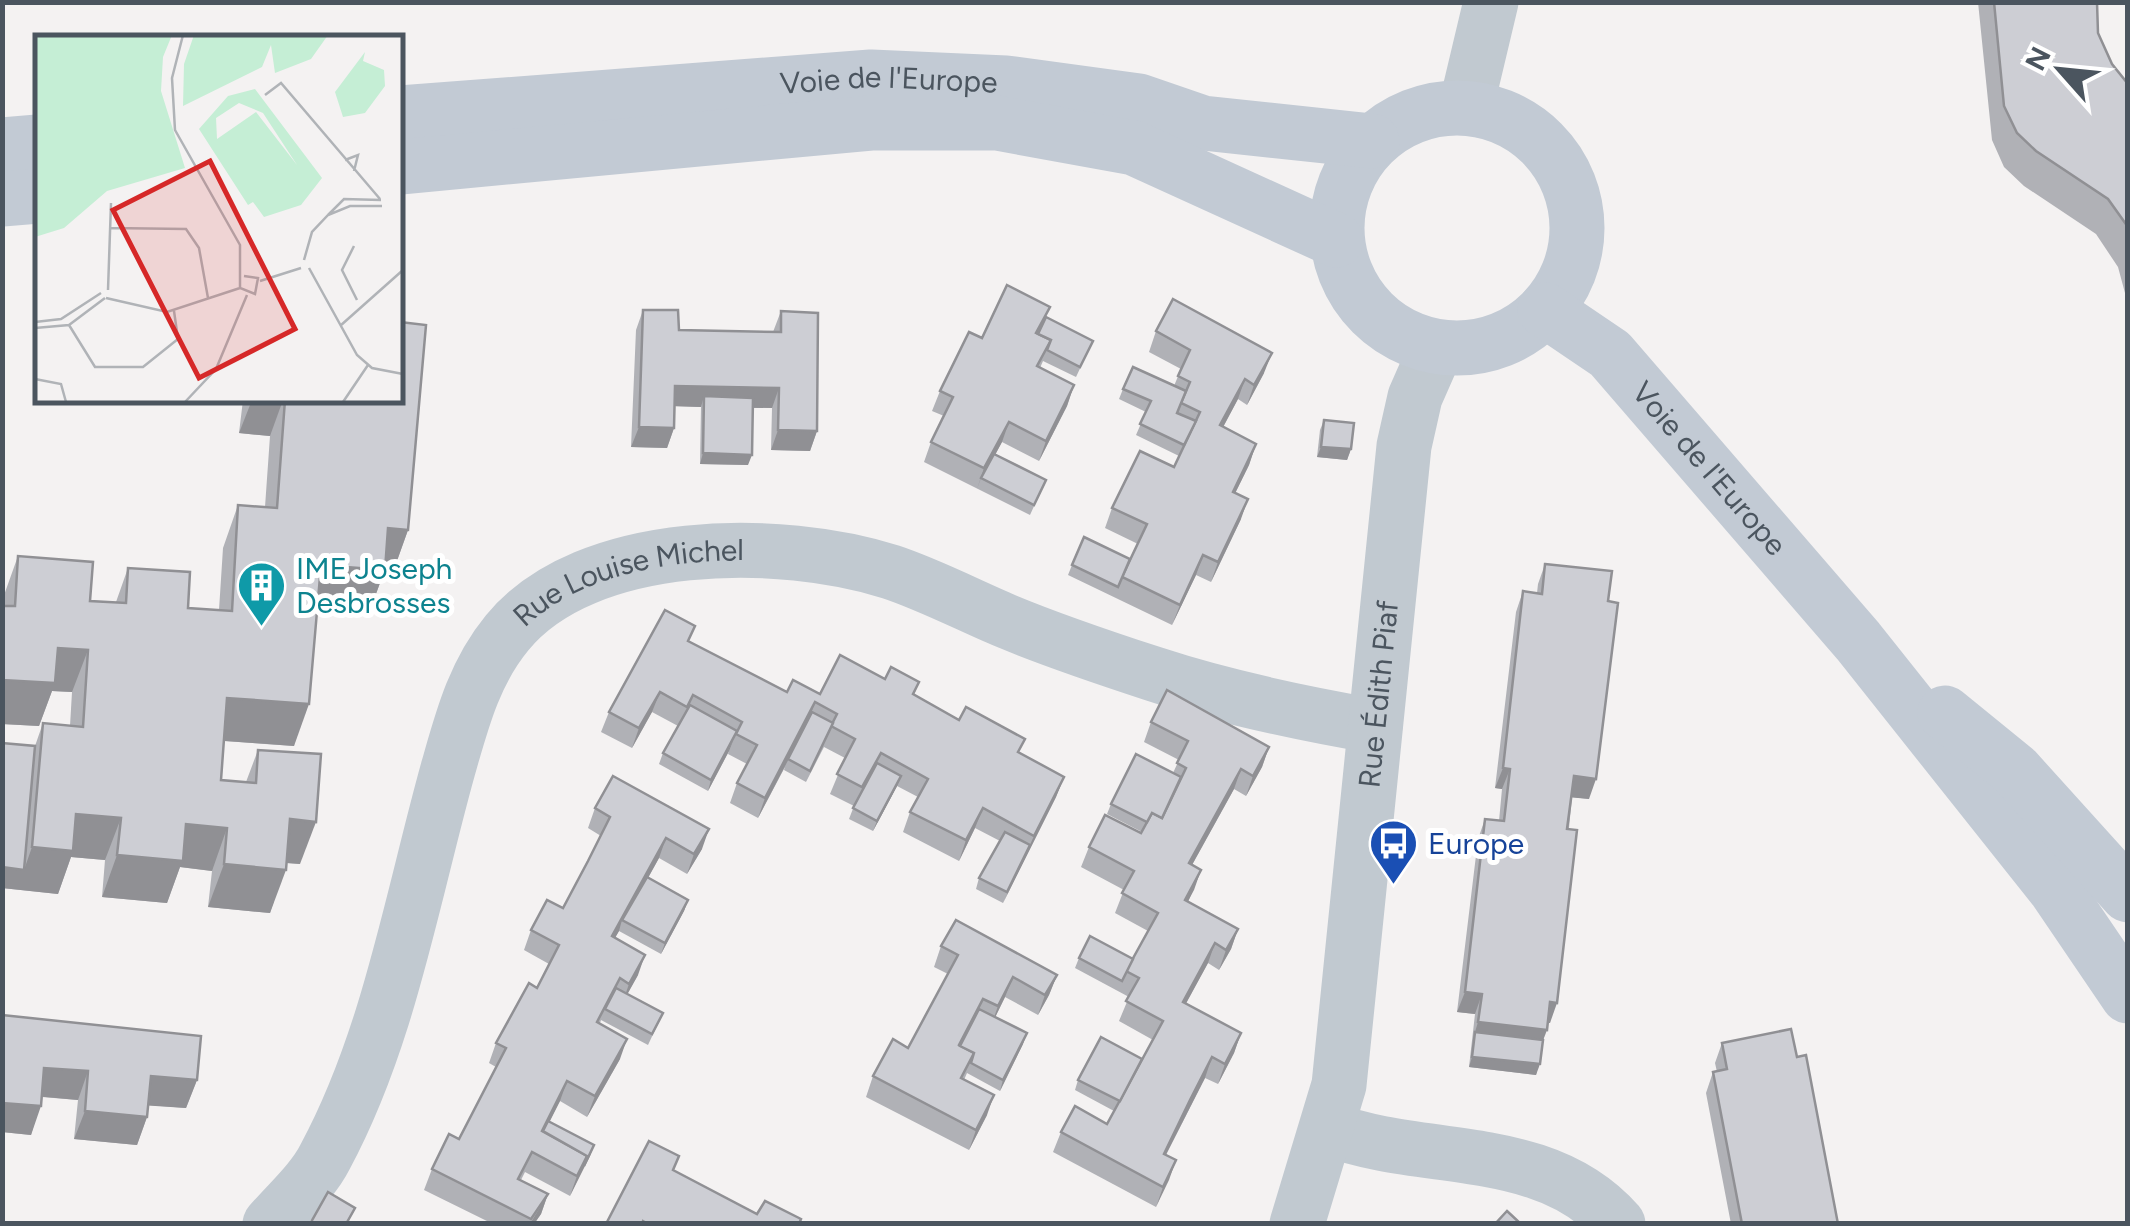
<svg xmlns="http://www.w3.org/2000/svg" width="2130" height="1226" viewBox="0 0 2130 1226" font-family="Figtree,sans-serif">
  <style>
    .lines { fill: none; stroke-linecap: round; stroke-linejoin: round }
    .street { stroke: #c1c9d0; stroke-width: 55 }
    .secondary { stroke: #c2cad4; stroke-width: 55 }
    .wall { fill: #b0b1b6 }
    .shaded-wall { fill: #909094 }
    .building { fill: #cdced4; stroke: #909094; stroke-width: 2.5 }
    .labels { text-anchor: middle; stroke-width: 10; stroke-linejoin: round; paint-order: stroke }
    .street-label { font-size: 30px; fill: #4b555f; stroke: #fff }
    .culture-label { font-size: 30px; fill: #0d838f; stroke: #fff; text-anchor: start }
    .transit-label { font-size: 30px; fill: #164399; stroke: #fff; text-anchor: start }
    .inset-road { fill: none; stroke: #b0b3b7; stroke-width: 2.5 }
    .view { fill: #d62828; fill-opacity: 0.15; stroke: #d62828; stroke-width: 5 }
    .inset-edge { fill: none; stroke: #4b555f; stroke-width: 5 }
  </style>
  <rect width="100%" height="100%" fill="#f4f2f2"/>
  <g class="lines">
    <g class="street">
      <polyline points="1466,107 1491,2"/>
      <path d="M 1329,1129 C 1424,1165 1544,1140 1618,1224"/>
      <path id="s1" d="M 270,1224 C 288,1203 313,1181 325,1157 C 389,1038 412,898 448,769 C 462,720 474,673 507,633 C 586,536 782,537 891,572 C 930,585 968,605 1006,621 C 1054,641 1105,658 1154,674 C 1227,698 1300,713 1375,726"/>
      <path id="s2" d="M 1297,1224 L 1339,1085 L 1404,446 L 1415,397 L 1437,347"/>
    </g>
    <g class="secondary">
      <circle cx="1457" cy="228" r="120"/>
      <path id="s3" d="M 400,113 L 871,77 L 1006,83 L 1139,101 L 1203,123 L 1372,141"/>
      <polyline points="2,145 38,142"/>
      <polyline points="400,167 871,123 997,123 1134,148 1336,240"/>
      <polyline points="2,199 38,196"/>
      <path id="s4" d="M 1545,310 L 1610,354 L 1858,641 L 2056,890 L 2128,996"/>
      <polyline points="1945,713 2015,770 2128,895"/>
    </g>
  </g>
  <g class="wall">
    <polygon points="1978,2 2097,2 2098,33 2112,64 2128,84 2128,293 2125,293 2118,267 2096,234 2024,186 2004,167 1992,140"/>
    <polygon points="643,310 679,330 773,332 781,311 817,431 810,451 771,450 772,408 752,408 748,465 700,464 701,407 675,406 674,428 667,448 631,447 636,330"/>
    <polygon points="1046,317 1093,341 1076,377 1043,361 1040,368 1074,385 1067,406 1039,461 1002,442 995,455 1046,480 1030,515 924,462 931,442 944,416 932,411 940,391 982,338"/>
    <polygon points="1156,331 1264,373 1247,405 1238,399 1223,427 1256,444 1249,465 1235,493 1241,519 1211,582 1196,575 1172,625 1068,575 1072,565 1130,559 1138,544 1105,528 1112,508 1174,467 1179,456 1136,435 1146,412 1119,399 1123,389 1174,386 1181,369 1149,352"/>
    <polygon points="243,400 400,400 408,530 393,572 384,572 369,613 317,608 294,746 224,741 221,780 246,782 258,750 300,864 286,863 270,913 208,907 212,871 180,867 167,903 102,897 105,860 71,857 58,894 2,888 2,743 35,746 43,723 70,726 72,692 52,691 39,726 2,724 3,598 18,556 90,601 116,602 128,568 188,608 219,610 223,548 238,505 265,507 270,436 239,433"/>
    <polygon points="1324,420 1351,449 1347,460 1317,457 1320,430"/>
    <polygon points="1545,564 1589,799 1572,797 1550,1023 1547,1023 1536,1075 1469,1067 1475,1014 1457,1012 1478,839 1485,819 1499,821 1502,789 1495,788 1516,612 1523,591 1537,593 1538,584"/>
    <polygon points="689,642 787,692 820,694 885,679 919,682 914,695 1064,777 1056,797 1003,903 976,889 979,878 1000,841 975,828 959,861 903,832 910,812 918,797 897,786 873,831 849,819 854,806 830,794 845,758 824,747 806,782 784,770 785,767 758,818 730,803 737,783 747,764 728,754 729,751 708,791 659,764 663,753 678,726 652,712 632,748 601,732 609,712"/>
    <polygon points="1151,722 1269,747 1262,767 1246,796 1234,789 1192,865 1201,870 1188,902 1238,929 1231,949 1219,970 1208,963 1186,1003 1241,1033 1234,1053 1218,1084 1205,1078 1166,1155 1176,1160 1156,1207 1053,1152 1061,1132 1107,1124 1114,1111 1075,1090 1078,1080 1142,1059 1153,1040 1119,1021 1129,997 1075,968 1079,958 1132,959 1148,931 1115,913 1124,890 1081,867 1089,847 1141,833 1142,832 1107,814 1111,804 1173,773 1179,760 1144,742"/>
    <polygon points="595,808 702,849 687,874 659,858 648,878 688,900 684,911 661,954 619,931 615,937 638,975 627,994 663,1013 648,1045 601,1020 600,1023 620,1059 587,1117 560,1101 549,1122 594,1145 570,1196 525,1172 521,1180 548,1194 541,1214 534,1224 493,1224 424,1190 432,1169 459,1139 496,1067 489,1063 496,1043 537,988 549,964 524,950 531,930 563,908 601,836 588,828"/>
    <polygon points="941,946 1057,975 1049,995 1038,1015 1005,997 995,1017 1023,1044 1000,1091 967,1073 964,1080 987,1115 969,1150 866,1097 873,1076 908,1048 948,974 934,967"/>
    <polygon points="2,1015 197,1080 186,1108 148,1105 147,1117 137,1145 74,1139 78,1100 42,1097 31,1135 2,1132"/>
    <polygon points="1722,1043 1797,1057 1838,1224 1731,1224 1706,1093 1713,1072 1717,1072 1715,1063"/>
  </g>
  <g class="shaded-wall">
    <polygon points="1272,353 1264,373 1247,405 1254,385"/>
    <polygon points="1245,379 1238,399 1213,446 1220,425"/>
    <polygon points="1074,385 1067,406 1039,461 1046,441"/>
    <polygon points="675,386 779,388 772,408 704,407 704,396 701,407 668,406"/>
    <polygon points="252,400 283,400 270,436 239,433"/>
    <polygon points="1009,422 1002,442 982,479 981,478 977,489 984,468"/>
    <polygon points="639,427 674,428 667,448 631,447"/>
    <polygon points="778,430 817,431 810,451 771,450"/>
    <polygon points="1256,444 1249,465 1226,512 1233,492"/>
    <polygon points="1321,447 1351,449 1347,460 1317,457"/>
    <polygon points="703,453 752,455 748,465 700,464"/>
    <polygon points="1248,499 1241,519 1211,582 1218,562"/>
    <polygon points="388,528 408,530 393,572 384,572 369,613 306,607 321,565"/>
    <polygon points="1203,555 1196,575 1172,625 1180,605"/>
    <polygon points="58,648 88,650 72,692 52,691 39,726 2,724 2,680"/>
    <polygon points="660,692 652,712 632,748 639,728"/>
    <polygon points="227,698 309,704 294,746 212,740"/>
    <polygon points="815,702 808,722 758,818 765,798"/>
    <polygon points="733,741 729,751 708,791 711,780"/>
    <polygon points="1269,747 1262,767 1246,796 1253,776"/>
    <polygon points="1503,768 1510,769 1502,789 1495,788"/>
    <polygon points="1241,769 1234,789 1182,883 1189,863"/>
    <polygon points="901,776 897,786 873,831 877,821"/>
    <polygon points="1574,776 1596,779 1589,799 1567,797"/>
    <polygon points="1064,777 1056,797 1003,903 1034,836"/>
    <polygon points="983,808 975,828 959,861 966,840"/>
    <polygon points="76,814 121,818 105,860 71,857 58,894 2,888 2,867 24,870 32,847"/>
    <polygon points="290,819 316,822 300,864 275,862"/>
    <polygon points="186,824 227,828 212,871 180,867 167,903 102,897 117,855"/>
    <polygon points="709,829 702,849 687,874 694,854"/>
    <polygon points="666,838 659,858 624,921 622,920 619,931 605,956 612,936"/>
    <polygon points="224,864 286,870 270,913 208,907"/>
    <polygon points="1201,870 1194,890 1178,920 1185,900"/>
    <polygon points="688,900 684,911 661,954 665,943"/>
    <polygon points="1238,929 1231,949 1219,970 1226,950"/>
    <polygon points="1215,943 1208,963 1176,1022 1183,1002"/>
    <polygon points="645,955 638,975 622,1004 629,984"/>
    <polygon points="1057,975 1049,995 1038,1015 1045,995"/>
    <polygon points="1013,977 1005,997 991,1026 998,1006"/>
    <polygon points="1465,992 1482,994 1475,1014 1457,1012"/>
    <polygon points="1550,1002 1557,1003 1550,1023 1542,1022"/>
    <polygon points="1478,1022 1547,1030 1539,1051 1475,1032"/>
    <polygon points="1027,1033 1023,1044 1000,1091 1003,1080"/>
    <polygon points="1241,1033 1234,1053 1218,1084 1225,1064"/>
    <polygon points="627,1039 620,1059 587,1117 595,1096"/>
    <polygon points="1212,1057 1205,1078 1156,1174 1164,1154"/>
    <polygon points="1472,1057 1540,1064 1536,1075 1469,1067"/>
    <polygon points="44,1068 88,1071 78,1100 34,1096"/>
    <polygon points="151,1076 197,1080 186,1108 140,1105"/>
    <polygon points="567,1081 560,1101 540,1141 542,1131"/>
    <polygon points="994,1095 987,1115 969,1150 976,1130"/>
    <polygon points="2,1103 41,1106 31,1135 2,1132"/>
    <polygon points="85,1111 147,1117 137,1145 74,1139"/>
    <polygon points="594,1145 590,1156 570,1196 577,1176"/>
    <polygon points="1176,1160 1169,1180 1156,1207 1163,1187"/>
    <polygon points="548,1194 541,1214 534,1224 530,1224"/>
  </g>
  <g class="building">
    <polygon points="1994,2 2097,2 2098,33 2112,64 2128,84 2128,227 2108,199 2036,151 2017,133 2004,106"/>
    <polygon points="1007,285 1050,307 1036,333 1051,340 1037,366 1074,385 1046,441 1009,422 984,468 931,442 953,397 940,391 969,332 982,338"/>
    <polygon points="1173,299 1272,353 1254,385 1245,379 1220,425 1256,444 1233,492 1248,499 1218,562 1203,555 1180,605 1122,577 1147,524 1112,508 1140,451 1174,467 1200,412 1181,403 1190,382 1178,376 1190,350 1156,331"/>
    <polygon points="643,310 678,310 679,330 781,332 781,311 818,313 817,431 778,430 779,388 675,386 674,428 639,427"/>
    <polygon points="1046,317 1093,341 1080,367 1047,350 1051,340 1038,334"/>
    <polygon points="400,322 426,325 408,530 388,528 385,570 321,565 309,704 227,698 221,780 256,783 258,750 321,754 316,822 290,819 286,870 224,864 227,828 186,824 183,861 117,855 121,818 76,814 73,851 32,847 43,723 83,727 88,650 58,648 55,683 2,680 2,606 15,606 18,556 93,562 90,601 126,603 128,568 190,572 188,608 232,611 238,505 277,508 285,400 400,400"/>
    <polygon points="1133,367 1186,391 1177,413 1196,421 1184,445 1140,424 1151,401 1123,389"/>
    <polygon points="704,396 753,398 752,455 703,453"/>
    <polygon points="1324,420 1354,423 1351,449 1321,447"/>
    <polygon points="994,454 1046,480 1034,505 981,478"/>
    <polygon points="1084,537 1130,559 1118,587 1072,565"/>
    <polygon points="1545,564 1612,571 1608,601 1618,603 1596,779 1574,776 1567,829 1577,830 1557,1003 1550,1002 1547,1030 1478,1022 1482,994 1465,992 1485,819 1504,821 1510,769 1503,768 1523,591 1542,594"/>
    <polygon points="665,610 695,626 688,641 787,692 793,680 820,694 840,655 885,679 891,667 919,682 913,694 959,720 966,707 1025,739 1018,752 1064,777 1034,836 983,808 966,840 910,812 928,779 881,753 862,787 837,774 855,739 831,726 837,714 815,702 765,798 737,783 757,745 736,734 742,722 693,695 687,707 660,692 639,728 609,712"/>
    <polygon points="1167,690 1269,747 1253,776 1241,769 1189,863 1201,870 1185,900 1238,929 1226,950 1215,943 1183,1002 1241,1033 1225,1064 1212,1057 1190,1100 1164,1154 1176,1160 1163,1187 1061,1132 1075,1106 1107,1124 1163,1021 1126,1001 1139,978 1126,971 1158,913 1122,893 1134,871 1089,847 1105,815 1141,833 1152,813 1162,818 1186,768 1177,763 1188,741 1151,722"/>
    <polygon points="690,705 737,731 711,780 663,753"/>
    <polygon points="812,712 833,723 810,771 788,759"/>
    <polygon points="2,743 35,746 24,870 2,867"/>
    <polygon points="1136,754 1181,777 1162,818 1152,813 1147,822 1111,804"/>
    <polygon points="877,763 901,776 877,821 853,808"/>
    <polygon points="613,776 709,829 694,854 666,838 612,936 645,955 629,984 620,978 597,1022 627,1039 595,1096 567,1081 542,1131 587,1156 577,1176 532,1152 518,1179 548,1194 531,1219 432,1169 449,1134 459,1139 506,1048 496,1043 529,983 537,988 559,945 531,930 547,900 563,908 588,861 610,817 595,808"/>
    <polygon points="1005,832 1030,845 1007,892 979,878"/>
    <polygon points="647,877 688,900 665,943 622,920"/>
    <polygon points="956,920 1057,975 1045,995 1013,977 998,1006 983,999 959,1045 974,1053 961,1078 994,1095 976,1130 873,1076 893,1039 908,1048 958,955 941,946"/>
    <polygon points="1090,936 1133,959 1122,981 1079,958"/>
    <polygon points="616,988 663,1013 652,1034 605,1009"/>
    <polygon points="979,1009 1027,1033 1003,1080 971,1063 974,1053 960,1046"/>
    <polygon points="2,1015 201,1036 197,1080 151,1076 147,1117 85,1111 88,1071 44,1068 41,1106 2,1103"/>
    <polygon points="1791,1029 1797,1057 1806,1055 1838,1224 1742,1224 1713,1072 1727,1069 1722,1043"/>
    <polygon points="1475,1032 1543,1040 1540,1064 1472,1057"/>
    <polygon points="1101,1037 1142,1059 1120,1101 1078,1080"/>
    <polygon points="548,1121 594,1145 584,1166 587,1156 543,1131"/>
    <polygon points="649,1141 679,1156 673,1170 757,1214 765,1201 801,1219 799,1224 648,1224 643,1221 642,1224 606,1224"/>
    <polygon points="328,1192 355,1208 346,1224 310,1224"/>
    <polygon points="1507,1211 1521,1224 1495,1224"/>
  </g>
  <defs>
    <symbol id="building-pin" viewBox="-11 -11 22 30"><path d="M0 17L-7.5 6A9.5 9.5 0 1 1 7.5 6Z" fill="#0f9aa8" stroke="#fff"/><path d="M-4-6H4V6H1V3H-1V6H-4ZM-2.5-4.3h1.7v1.8h-1.7ZM.8-4.3h1.7v1.8H.8ZM-2.5-1h1.7V.8h-1.7ZM.8-1h1.7V.8H.8Z" fill="#fff"/></symbol>
    <symbol id="bus-pin" viewBox="-11 -11 22 30"><path d="M0 17L-7.5 6A9.5 9.5 0 1 1 7.5 6Z" fill="#1a4fb4" stroke="#fff"/><path d="M-5-6H5V4H4V6H2V4H-2V6H-4V4H-5ZM-3.5-4V0h7V-4ZM-3.5 1.2v1.5H-2V1.2ZM2 1.2v1.5H3.5V1.2Z" fill="#fff"/></symbol>
  </defs>
  <g fill-rule="evenodd">
    <use href="#building-pin" x="234" y="558" width="55" height="75"/>
    <use href="#bus-pin" x="1366" y="816" width="55" height="75"/>
  </g>
  <g class="labels">
    <g class="street-label">
      <text dy="10" stroke="none"><textPath href="#s3" startOffset="490">Voie de l'Europe</textPath></text>
      <text dy="10" stroke="none"><textPath href="#s4" startOffset="230">Voie de l'Europe</textPath></text>
      <text dy="10" stroke="none"><textPath href="#s1" startOffset="782">Rue Louise Michel</textPath></text>
      <text dy="10" stroke="none"><textPath href="#s2" startOffset="538">Rue Édith Piaf</textPath></text>
    </g>
    <g class="culture-label">
      <text x="296" y="579">IME Joseph<tspan x="296" dy="34">Desbrosses</tspan></text>
    </g>
    <g class="transit-label">
      <text x="1428" y="854">Europe</text>
    </g>
  </g>
  <g transform="translate(35 35)">
    <rect width="368" height="368" fill="#f4f2f2"/>
    <path d="M 0,0 L 137,0 L 128,22 L 126,56 L 150,133 L 72,156 L 29,193 L 0,202 ZM 159,0 L 293,0 L 276,24 L 240,38 L 236,10 L 227,32 L 148,71 L 149,29 ZM 330,17 L 328,26 L 349,35 L 350,51 L 330,78 L 308,82 L 300,57 ZM 220,54 L 287,143 L 266,170 L 229,182 L 218,167 L 213,170 L 164,94 L 193,61 ZM 204,68 L 228,78 L 262,130 L 221,77 L 182,104 L 181,83 Z" fill="#c5eed5" fill-rule="evenodd"/>
    <path class="inset-road" d="M 148,0 L 137,43 L 140,95 L 205,210 L 205,253 L 220,259 L 223,243 L 209,241M 230,60 L 246,48 L 345,164M 310,125 L 323,120 L 319,136M 293,180 L 309,164 L 346,165M 75,193 L 151,194 L 164,213 L 173,263M 319,211 L 307,235 L 322,265M 269,225 L 277,197 L 293,180 L 315,171 L 347,171M 274,233 L 322,320 L 337,333 L 368,339M 225,246 L 266,233M 73,255 L 76,168M 71,263 L 132,277 L 205,253M 0,287 L 26,284 L 66,258M 34,290 L 60,332 L 108,332 L 143,304 L 139,276M 305,291 L 368,235M 0,293 L 34,290 L 70,263M 0,344 L 26,349 L 31,367M 150,367 L 181,334 L 212,260M 308,367 L 333,330"/>
    <path class="view" d="M 175,126 L 260,294 L 164,343 L 78,175 Z"/>
    <rect width="368" height="368" class="inset-edge"/>
  </g>
  <rect width="2130" height="1226" fill="none" stroke="#4b555f" stroke-width="10"/>
  <g transform="translate(2060 70) rotate(297)" stroke="#ffffff" stroke-width="8" paint-order="stroke">
  <path d="M0-8L18 38L0 25L-18 38Z" fill="#4b555f"/>
  <text y="-15" font-size="28" font-weight="bold" text-anchor="middle" fill="#4b555f">N</text>
  </g>
</svg>
